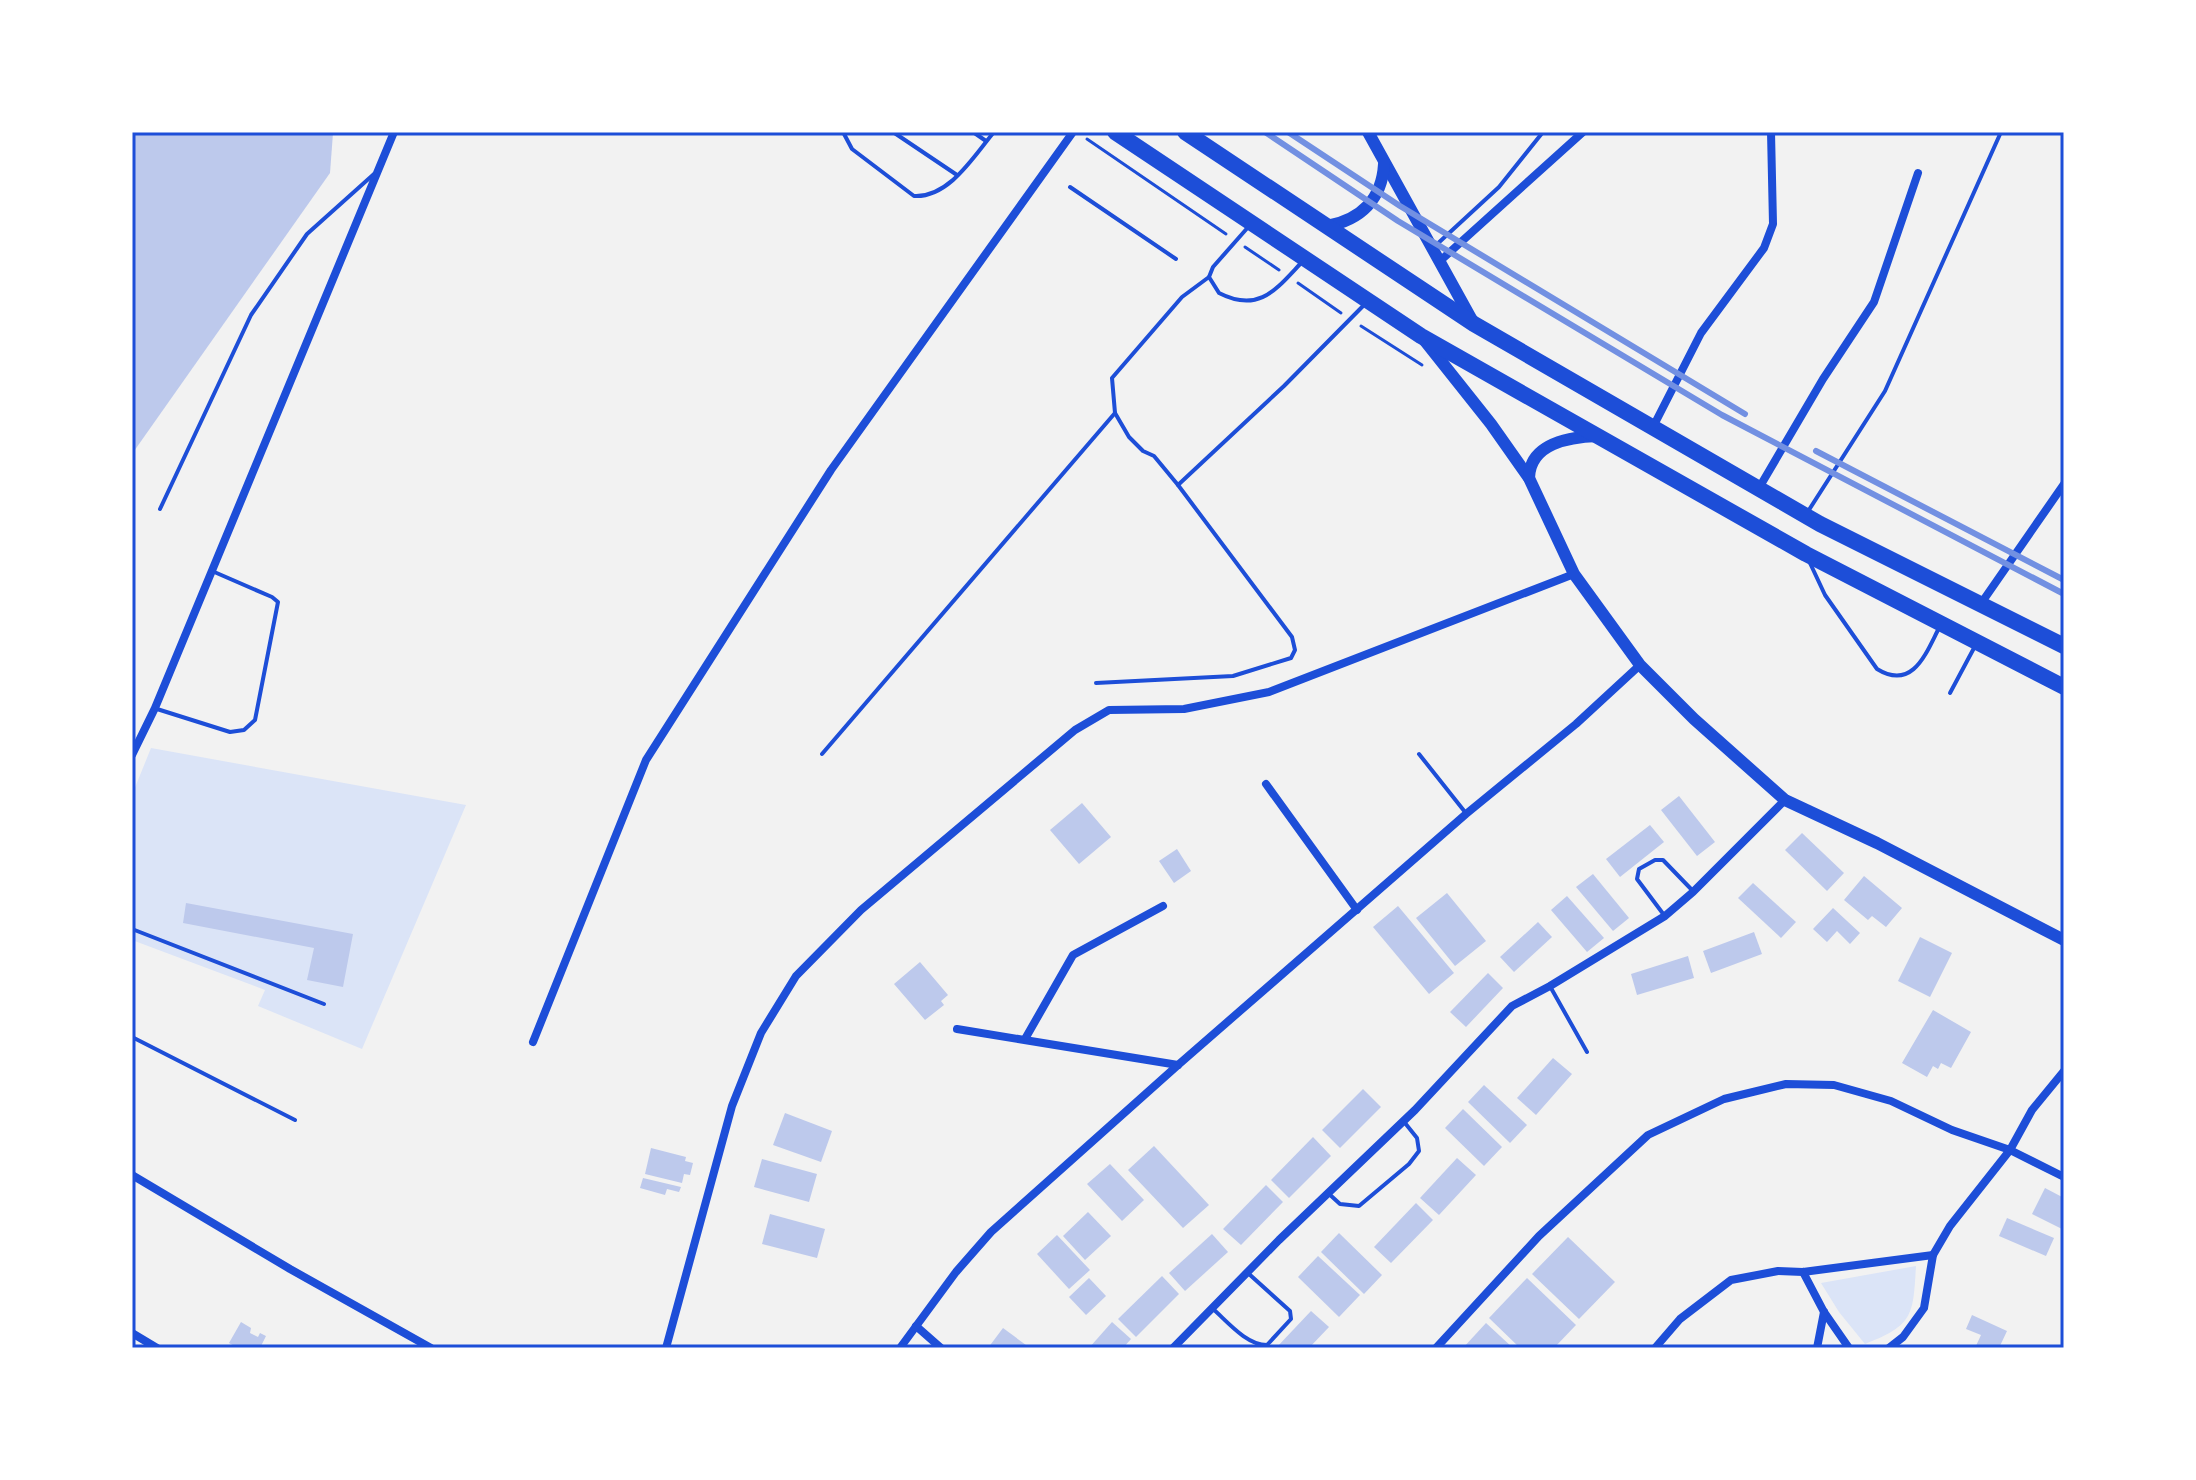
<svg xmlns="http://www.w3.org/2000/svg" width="2196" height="1480" viewBox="0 0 2196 1480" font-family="'Nunito Sans',sans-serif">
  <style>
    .green { fill: #dbe4f7 }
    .building { fill: #bdc9ec }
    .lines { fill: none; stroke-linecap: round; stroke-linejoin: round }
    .path { stroke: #1d4ed8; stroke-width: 3 }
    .service { stroke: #1d4ed8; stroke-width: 4 }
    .minor { stroke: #1d4ed8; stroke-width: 8 }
    .secondary { stroke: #1d4ed8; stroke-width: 12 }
    .motorway { stroke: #1d4ed8; stroke-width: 16 }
    .rail { stroke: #7290e2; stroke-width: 6 }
    .neatline { fill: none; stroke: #1d4ed8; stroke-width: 3 }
  </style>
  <rect width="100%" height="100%" fill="#f2f2f2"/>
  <g class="green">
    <polygon points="151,748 466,805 362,1049 258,1006 265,990 132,940 132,795"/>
    <path d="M 1916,1266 C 1913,1315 1914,1325 1865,1344 L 1839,1312 L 1821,1283 Z"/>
  </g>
  <g class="building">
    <polygon points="132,132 333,133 330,173 132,454"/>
    <polygon points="1679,796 1715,842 1697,856 1661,810"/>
    <polygon points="1082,803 1111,837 1079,864 1050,830"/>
    <polygon points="1650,825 1664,842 1620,877 1606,859"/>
    <polygon points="1802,833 1844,873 1827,891 1785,850"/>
    <polygon points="1177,849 1191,871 1174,883 1159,861"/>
    <polygon points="1593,874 1629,918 1613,931 1576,887"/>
    <polygon points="1864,876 1902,908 1886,927 1872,916 1868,920 1844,900"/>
    <polygon points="1753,883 1796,922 1781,938 1738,898"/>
    <polygon points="1447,893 1486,941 1455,966 1416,918"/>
    <polygon points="1567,896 1604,938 1587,952 1551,910"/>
    <polygon points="186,903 353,934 343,987 307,980 314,948 183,923"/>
    <polygon points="1398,906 1454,973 1429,994 1373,927"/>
    <polygon points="1833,908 1860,933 1850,944 1837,931 1827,942 1813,929"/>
    <polygon points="1538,922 1552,937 1514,972 1500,957"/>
    <polygon points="1754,932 1762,954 1711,973 1703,951"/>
    <polygon points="1920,937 1952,953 1930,997 1898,981"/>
    <polygon points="1688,956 1694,978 1637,995 1631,974"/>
    <polygon points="920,962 948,995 941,1001 944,1005 925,1020 894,984"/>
    <polygon points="1488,973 1503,988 1466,1027 1450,1012"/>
    <polygon points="1933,1010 1971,1032 1951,1068 1941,1063 1938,1069 1933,1066 1927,1077 1902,1063"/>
    <polygon points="1553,1058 1572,1074 1536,1115 1517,1098"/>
    <polygon points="1484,1085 1527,1125 1510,1143 1468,1102"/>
    <polygon points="1363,1089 1381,1107 1340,1148 1322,1130"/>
    <polygon points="1463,1109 1502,1147 1484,1166 1445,1128"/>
    <polygon points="785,1113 832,1131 821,1162 773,1145"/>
    <polygon points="1313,1137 1331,1156 1289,1198 1271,1180"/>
    <polygon points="1154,1146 1209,1205 1183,1228 1128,1170"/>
    <polygon points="651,1148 686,1157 685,1161 693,1163 690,1175 684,1174 682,1183 645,1174"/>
    <polygon points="1457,1158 1476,1175 1439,1215 1420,1198"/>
    <polygon points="762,1159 817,1174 809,1202 754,1187"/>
    <polygon points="1110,1164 1144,1200 1122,1221 1087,1184"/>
    <polygon points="643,1178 681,1187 679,1192 667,1189 665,1195 640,1188"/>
    <polygon points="1266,1185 1283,1202 1241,1245 1223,1229"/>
    <polygon points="2045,1188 2064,1198 2064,1230 2032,1214"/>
    <polygon points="1416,1203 1433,1220 1391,1263 1374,1247"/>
    <polygon points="1088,1212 1111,1236 1085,1260 1063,1236"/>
    <polygon points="770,1214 825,1229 817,1258 762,1244"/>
    <polygon points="2007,1218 2054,1238 2046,1256 1999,1236"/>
    <polygon points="1339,1233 1382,1275 1364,1294 1321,1252"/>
    <polygon points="1212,1234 1228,1252 1185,1291 1169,1273"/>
    <polygon points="1057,1235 1090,1270 1069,1289 1037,1254"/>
    <polygon points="1568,1237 1615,1282 1579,1319 1532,1274"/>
    <polygon points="1318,1256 1360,1295 1339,1317 1298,1277"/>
    <polygon points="1162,1276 1179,1294 1136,1337 1118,1319"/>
    <polygon points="1089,1278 1106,1296 1086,1315 1069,1297"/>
    <polygon points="1527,1278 1576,1325 1554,1348 1520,1348 1489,1318"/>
    <polygon points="1311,1311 1329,1327 1309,1348 1276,1348"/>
    <polygon points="1972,1315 2007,1331 1999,1348 1975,1348 1981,1335 1966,1329"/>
    <polygon points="241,1322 251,1328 250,1333 258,1337 260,1333 266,1336 260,1348 238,1348 229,1343"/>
    <polygon points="1112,1322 1131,1339 1123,1348 1089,1348"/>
    <polygon points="1486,1323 1513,1348 1463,1348"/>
    <polygon points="1003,1328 1030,1348 988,1348"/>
  </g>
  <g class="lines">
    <g class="path">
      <polyline points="1087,139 1226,234"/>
      <polyline points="1245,247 1279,270"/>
      <polyline points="1298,283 1341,313"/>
      <polyline points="1361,326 1422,365"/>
    </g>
    <g class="service">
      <path d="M 843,132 L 852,149 L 914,196 C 949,198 974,156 994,132"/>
      <polyline points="893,132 957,175"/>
      <polyline points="973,132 986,141"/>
      <polyline points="1070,187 1176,259"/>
      <path d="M 1250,225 L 1213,267 L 1209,277 L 1219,293 C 1260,314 1277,288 1303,261"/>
      <polyline points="1435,246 1499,187 1543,132"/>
      <polyline points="1209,277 1182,297 1112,378 1115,413 1129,437 1143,451 1154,456 1178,485 1284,386 1365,304"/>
      <polyline points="160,509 251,315 307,234 374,174"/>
      <polyline points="1807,513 1885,391 2001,132"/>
      <path d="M 1810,563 L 1825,595 L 1877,669 C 1913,691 1926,653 1939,628"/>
      <polyline points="1096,683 1233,676 1291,658 1295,650 1292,637 1178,485"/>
      <polyline points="1950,693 1974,648"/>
      <polyline points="157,709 230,732 244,730 255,720 278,602 272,597 212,571"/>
      <polyline points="822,754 1115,413"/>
      <polyline points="1419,754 1465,812"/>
      <polyline points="1664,915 1637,879 1639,869 1655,860 1663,860 1692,890"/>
      <polyline points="132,929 324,1004"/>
      <polyline points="1551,988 1587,1052"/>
      <polyline points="132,1037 295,1120"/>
      <polyline points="1328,1193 1340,1204 1359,1206 1409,1164 1419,1151 1417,1138 1405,1123"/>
      <path d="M 1212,1308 C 1227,1321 1246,1345 1267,1345 L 1291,1319 L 1290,1311 L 1249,1274"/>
    </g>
    <g class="minor">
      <polyline points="1440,261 1583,132"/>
      <polyline points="1653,427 1701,333 1764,248 1773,224 1771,132"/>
      <polyline points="1759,488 1823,379 1874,302 1918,173"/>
      <polyline points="1980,605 2064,484"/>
      <polyline points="132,755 155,708 394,132"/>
      <polyline points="1266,784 1357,910"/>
      <polyline points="957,1029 1178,1065"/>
      <polyline points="1025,1039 1073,955 1163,906"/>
      <polyline points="533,1042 646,760 831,470 1073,132"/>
      <polyline points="132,1175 290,1269 431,1348"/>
      <polyline points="1803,1272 1824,1312 1849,1348"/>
      <polyline points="916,1326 941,1348"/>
      <polyline points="132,1333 157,1348"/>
      <polyline points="666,1348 732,1106 761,1033 796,976 861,910 1075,730 1109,710 1184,709 1269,692 1574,574"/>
      <polyline points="900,1348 956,1272 991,1232 1178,1065 1466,814 1576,724 1640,665"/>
      <polyline points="1173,1348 1279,1240 1415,1110 1512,1006 1550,986 1665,916 1693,892 1785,800"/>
      <polyline points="1436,1348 1539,1236 1648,1135 1724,1099 1786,1084 1834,1085 1891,1101 1952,1130 2010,1150 2064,1177"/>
      <polyline points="1655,1348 1680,1319 1731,1280 1778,1271 1803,1272 1933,1255 1950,1226 2010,1150 2032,1110 2064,1071"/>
      <polyline points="1817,1348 1824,1312"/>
      <polyline points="1889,1348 1903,1337 1924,1308 1933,1255"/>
    </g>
    <g class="secondary">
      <polyline points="1368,132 1473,322"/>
      <path d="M 1327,226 C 1361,220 1382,199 1384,164"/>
      <polyline points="1425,341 1491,424 1529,478 1574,574 1640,665 1694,719 1785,800 1877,843 2064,940"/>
      <path d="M 1529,478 C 1530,443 1569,437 1598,436"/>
    </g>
    <g class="motorway">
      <polyline points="1115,132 1421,336 1806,554 2064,687"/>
      <polyline points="1185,132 1474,324 1820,524 2064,646"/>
    </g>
    <g class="rail">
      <polyline points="1265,132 1398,221 1722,415 2064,594"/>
      <polyline points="1288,132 1400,206 1745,414"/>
      <polyline points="1816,451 2064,580"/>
    </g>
  </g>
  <rect width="2196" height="1480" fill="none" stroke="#ffffff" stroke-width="268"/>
  <rect x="134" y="134" width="1928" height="1212" class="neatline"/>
</svg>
